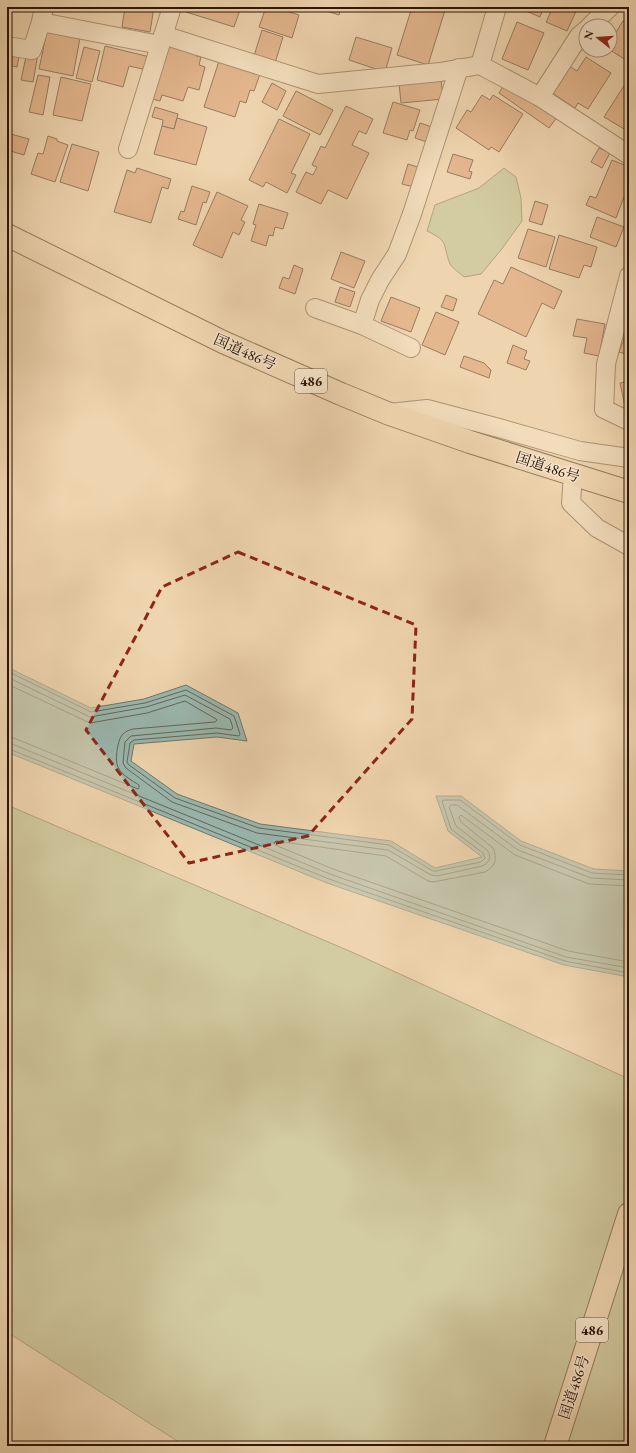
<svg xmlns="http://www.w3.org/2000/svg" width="636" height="1453" viewBox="0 0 636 1453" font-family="'EB Garamond','Noto Serif JP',serif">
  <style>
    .green { fill: #b2be90; stroke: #6e684a }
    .water { fill: #9ab8b0; stroke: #6e766b }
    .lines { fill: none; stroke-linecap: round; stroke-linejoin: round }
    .shore { stroke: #62665a; stroke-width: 1 }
    .building { fill: #d79268; stroke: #2b1303 }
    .minor-casing { stroke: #5c442e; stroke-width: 20 }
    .trunk-casing { stroke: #2b1303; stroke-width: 24 }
    .minor { stroke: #f5e4cb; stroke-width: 18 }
    .trunk { stroke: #efd5af; stroke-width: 22 }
    .marked { fill: none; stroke: #8f2418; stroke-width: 3; stroke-dasharray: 8 5; stroke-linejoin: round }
    .labels { text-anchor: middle; stroke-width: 3; stroke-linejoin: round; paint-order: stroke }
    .shield { fill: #f5e4cb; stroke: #68523f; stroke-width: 1 }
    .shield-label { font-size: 14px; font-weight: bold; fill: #2b1303 }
    .street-label { font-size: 15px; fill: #2b1303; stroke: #f5e4cb }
  </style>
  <rect width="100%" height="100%" fill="#efd5af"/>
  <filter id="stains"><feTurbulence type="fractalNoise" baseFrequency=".005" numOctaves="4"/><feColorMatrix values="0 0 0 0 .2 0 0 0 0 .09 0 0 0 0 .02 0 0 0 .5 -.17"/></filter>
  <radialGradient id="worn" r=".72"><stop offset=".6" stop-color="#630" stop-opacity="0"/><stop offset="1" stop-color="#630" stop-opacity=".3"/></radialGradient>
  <g class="green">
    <path d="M 504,168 L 516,177 L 521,198 L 522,221 L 501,250 L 481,274 L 464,277 C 460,273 453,269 450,264 C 442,244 450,242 427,231 L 435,205 L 479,188 Z"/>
    <polygon points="7,805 354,953 629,1079 629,1446 185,1446 7,1332"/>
  </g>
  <polygon class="water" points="7,667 91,708 144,699 186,685 238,713 247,741 217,737 134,744 131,761 177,794 260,824 391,841 435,868 482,857 448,831 436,796 461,796 521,841 594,869 629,871 629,977 564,965 327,883 7,752"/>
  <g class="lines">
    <g class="shore">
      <polyline points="7,671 91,712 145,703 186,690 234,716 240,734 239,736 217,733 134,740 130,743 127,762 129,765 175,798 259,828 389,845 433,871 436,871 481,862 485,858 483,853 451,829 442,801 444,800 460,800 520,845 592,873 629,875"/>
      <path d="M 7,677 L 90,717 L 146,707 L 185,695 L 230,719 L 233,728 L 231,730 L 216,728 L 131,736 L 125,742 L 123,763 L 126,768 L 172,802 L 257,833 L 388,850 L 431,875 L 437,876 L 482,866 C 490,863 492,856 487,850 L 456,826 L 449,807 L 451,805 L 457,805 L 518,850 L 591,878 L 629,880"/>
      <path d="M 7,684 L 90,723 L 147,713 L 185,701 L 216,719 L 217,720 L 215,722 L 133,729 C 128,730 125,732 122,735 C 117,742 114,763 119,769 C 123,776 133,781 139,785 L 139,788 L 138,789 L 14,738 L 7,737"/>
      <polyline points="7,743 12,744 330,874 566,957 629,968"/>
      <polyline points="7,748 329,879 565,961 629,973"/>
      <path d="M 629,886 L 589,884 L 515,855 L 461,815 L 459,817 L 461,822 L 493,848 C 498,858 495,867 485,872 L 433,882 L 428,881 L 386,856 L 276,841 L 274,843 L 275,845 L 333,869 L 568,951 L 629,962"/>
    </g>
  </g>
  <g class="building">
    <polygon points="125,7 154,7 150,32 122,27"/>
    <polygon points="187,7 241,7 234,27 186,12"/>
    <polygon points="266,7 273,7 299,15 292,38 259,27"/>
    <polygon points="314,7 341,7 339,15"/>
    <polygon points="412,7 446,7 428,65 397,55"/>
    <polygon points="517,7 544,7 540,17"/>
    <polygon points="553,7 578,7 567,31 546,22"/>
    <polygon points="623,21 629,25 629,62 610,50 610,42"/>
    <polygon points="517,22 544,33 528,70 502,59"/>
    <polygon points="262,30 283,37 275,63 254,56"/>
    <polygon points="47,31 80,38 73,76 39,69"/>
    <polygon points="356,37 392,48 385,72 349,60"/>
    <polygon points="169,44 197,52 196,56 201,57 199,65 205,67 199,90 188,87 183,101 162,95 160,101 152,99"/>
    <polygon points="105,46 150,57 147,70 129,66 123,87 97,80"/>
    <polygon points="84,47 100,51 92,82 76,78"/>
    <polygon points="7,49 20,51 17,67 7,65"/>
    <polygon points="27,52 38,54 33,82 21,80"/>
    <polygon points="586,57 611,73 588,109 578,103 575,108 552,93 569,66 577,71"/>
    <polygon points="219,61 260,74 254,91 250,90 246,103 240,101 235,117 204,107"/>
    <polygon points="38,75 50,77 43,115 29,112"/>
    <polygon points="61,77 91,84 82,121 53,115"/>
    <polygon points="629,78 629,132 604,117"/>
    <polygon points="441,79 443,99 401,103 399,83"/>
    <polygon points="272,83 286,91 277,110 262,102"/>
    <polygon points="504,85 558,116 549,128 499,93"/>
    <polygon points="296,91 333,110 320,135 283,116"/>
    <polygon points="482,95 490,100 493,95 523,114 499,152 491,147 489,150 456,128 467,110 471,112"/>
    <polygon points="393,102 420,110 413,131 410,130 407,140 383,133"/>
    <polygon points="346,106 373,119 366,134 359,131 352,145 369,153 347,199 328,190 321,204 296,192 306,172 313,175 317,167 312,165 321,146 325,148"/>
    <polygon points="155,107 178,114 174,129 162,126 163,120 152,117"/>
    <polygon points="177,118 207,127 196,165 154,154 162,126 174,129"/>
    <polygon points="279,119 310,134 291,173 296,175 287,193 266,182 263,187 249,180"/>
    <polygon points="420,123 435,128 430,143 415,138"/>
    <polygon points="7,133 29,139 24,155 7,150"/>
    <polygon points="48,136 57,139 57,141 68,145 55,182 31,174 38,153 43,154"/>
    <polygon points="72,144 99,152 88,191 60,182"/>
    <polygon points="599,148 610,153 602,168 591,162"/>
    <polygon points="453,154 473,160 469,171 472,172 470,179 447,172"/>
    <polygon points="612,160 629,167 629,199 624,197 616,218 586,205 590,196 596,198"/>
    <polygon points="408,164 424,169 418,188 402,184"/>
    <polygon points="137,168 171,179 168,189 162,187 151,223 114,212 127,170 135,173"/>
    <polygon points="192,186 210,192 206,203 203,202 196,225 178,219 181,211 184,212"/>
    <polygon points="217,192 248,206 241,220 245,222 239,235 233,232 222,258 193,245"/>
    <polygon points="535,201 548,205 542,225 529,221"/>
    <polygon points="259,204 288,213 283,229 275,227 273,236 269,235 266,246 251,241 256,225 253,224"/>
    <polygon points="597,217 624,227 616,247 590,237"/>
    <polygon points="528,229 555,237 546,267 518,258"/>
    <polygon points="559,235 597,247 591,267 584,265 579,278 549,269"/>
    <polygon points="341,252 365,261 354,288 331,279"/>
    <polygon points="294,265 303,269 295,294 279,288 283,277 289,279"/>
    <polygon points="511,267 562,291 554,309 542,303 526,337 478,314 494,280 503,284"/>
    <polygon points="340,287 355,292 350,307 335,302"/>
    <polygon points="446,295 457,299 453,311 441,307"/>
    <polygon points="391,297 420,308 411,332 381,321"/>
    <polygon points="436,312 459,322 445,355 422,345"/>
    <polygon points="627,314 629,314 629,355 619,352 624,339 619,338"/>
    <polygon points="577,319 605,324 599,356 584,353 587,338 573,336"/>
    <polygon points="513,345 527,351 524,359 530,361 526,370 507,363"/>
    <polygon points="464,356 484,363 491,370 489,378 460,367"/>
    <polygon points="629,381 629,405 625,406 620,383"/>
  </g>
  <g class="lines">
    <defs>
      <g id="minor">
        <polyline points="497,7 480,65 540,97 629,155"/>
        <polyline points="41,22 160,45"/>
        <polyline points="590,26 610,7"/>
        <polyline points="163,35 318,84 440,72 480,65"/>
        <polyline points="7,46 32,50 41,22 44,7"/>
        <polyline points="540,97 579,36 586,30"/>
        <polyline points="128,149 172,7"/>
        <polyline points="629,276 606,364 604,409 629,421"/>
        <polyline points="315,308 362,325 411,348"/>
        <polyline points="362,325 370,300 380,280 397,254 412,214 459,68"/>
        <polyline points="389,413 427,409 499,428 580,451 629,458"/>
        <polyline points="573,475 571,503 597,528 629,546"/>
      </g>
      <g id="trunk">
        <polyline points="7,235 223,342 341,394 387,413 470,442 629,492"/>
        <polyline points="555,1446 629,1214"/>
      </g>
    </defs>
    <use href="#minor" class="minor-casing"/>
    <use href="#trunk" class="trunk-casing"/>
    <use href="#minor" class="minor"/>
    <use href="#trunk" class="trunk"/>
  </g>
  <path d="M0 0H636V1453H0ZM 238,552 L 416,625 L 412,719 L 308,836 L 189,863 L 86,730 L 162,587 Z" fill="#efd5af" fill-opacity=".55" fill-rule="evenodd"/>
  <path class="marked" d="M 238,552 L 416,625 L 412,719 L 308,836 L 189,863 L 86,730 L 162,587 Z"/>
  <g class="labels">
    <g class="shield">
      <rect x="295" y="369" width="32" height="24" rx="3"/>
      <rect x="576" y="1318" width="32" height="24" rx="3"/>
    </g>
    <g class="shield-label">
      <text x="311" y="386">486</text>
      <text x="592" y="1335">486</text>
    </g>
    <g class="street-label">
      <text transform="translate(245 352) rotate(24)" y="5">国道486号</text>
      <text transform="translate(548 467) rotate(18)" y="5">国道486号</text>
      <text transform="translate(574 1387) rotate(-72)" y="5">国道486号</text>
    </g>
  </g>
  <rect width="636" height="1453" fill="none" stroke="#efd5af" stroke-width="24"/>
  <rect x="8" y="8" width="620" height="1437" fill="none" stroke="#2b1303" stroke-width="2"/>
  <rect x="12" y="12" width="612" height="1429" fill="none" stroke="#2b1303"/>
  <g transform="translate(598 38) rotate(287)"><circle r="19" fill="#f5e4cb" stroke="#a4907b"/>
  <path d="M0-3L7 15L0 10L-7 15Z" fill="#8f2418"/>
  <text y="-6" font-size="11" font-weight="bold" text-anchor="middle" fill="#2b1303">N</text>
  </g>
  <rect width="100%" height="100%" filter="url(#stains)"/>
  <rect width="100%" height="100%" fill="url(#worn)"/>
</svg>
